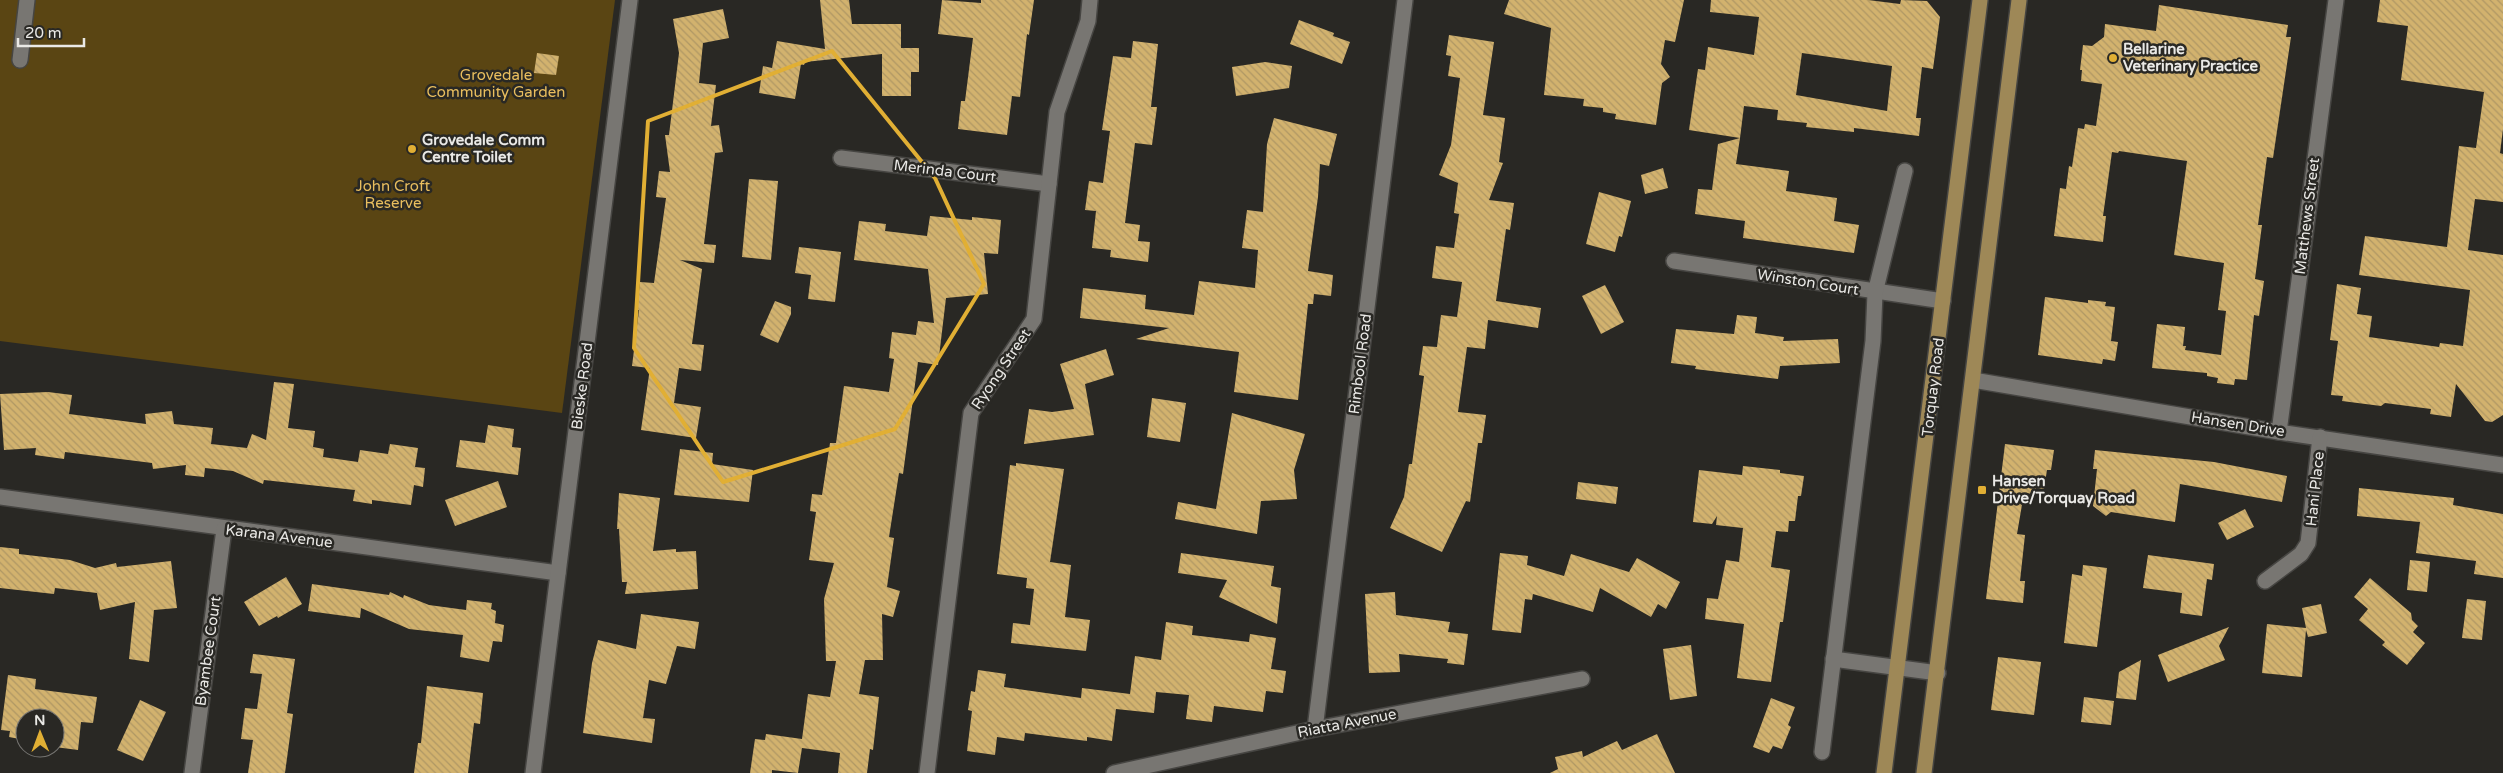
<svg xmlns="http://www.w3.org/2000/svg" width="2503" height="773" viewBox="0 0 2503 773" font-family="'Varela Round',sans-serif">
  <style>
    .green { fill: #5a4513 }
    .building { fill: url(#building-back-hatch); fill-rule: evenodd }
    .lines { fill: none; stroke-linecap: round; stroke-linejoin: round }
    .minor-casing { stroke: #464542; stroke-width: 18 }
    .major-casing { stroke: #464542; stroke-width: 18 }
    .minor { stroke: #787672; stroke-width: 15 }
    .major { stroke: #9e8857; stroke-width: 15 }
    .marked { fill: none; stroke: #e1af34; stroke-width: 4; stroke-linejoin: round }
    .poi-dot { fill: #e1af34; stroke: #292824; stroke-width: 2 }
    .labels { text-anchor: middle; stroke-width: 5; stroke-linejoin: round; paint-order: stroke }
    .poi-label { font-size: 15px; font-weight: bold; fill: #eae9e6; stroke: #292824; text-anchor: start }
    .park-label { font-size: 15px; fill: #e9be5e; stroke: #292824 }
    .street-label { font-size: 15px; fill: #eae9e6; stroke: #292824 }
  </style>
  <defs>
    <pattern id="building-back-hatch" width="6" height="6" patternUnits="userSpaceOnUse" patternTransform="scale(1.25)"><rect width="6" height="6" fill="#d2b26e"/><path d="M-1 5l2 2M0 0l6 6M5-1l2 2" fill="none" stroke="#af9764"/></pattern>
  </defs>
  <rect width="100%" height="100%" fill="#292824"/>
  <polygon class="green" points="0,0 615,0 562,413 0,341"/>
  <g class="building">
    <polygon points="820,0 849,0 852,24 901,24 901,48 919,48 919,72 911,72 911,96 882,96 882,54 805,62 804,65 801,64 795,99 759,93 763,66 772,68 777,41 825,49"/>
    <polygon points="942,0 981,3 981,0 1034,0 1029,35 1027,34 1020,97 1012,96 1007,135 958,129 961,101 965,101 973,38 938,34"/>
    <polygon points="1509,0 1684,0 1675,42 1665,40 1661,64 1670,77 1662,83 1656,125 1615,119 1616,114 1603,112 1603,108 1583,106 1584,99 1544,95 1551,28 1504,14"/>
    <path d="M 1711,0 L 1868,0 L 1900,4 L 1901,0 L 1927,1 L 1940,17 L 1933,69 L 1922,67 L 1916,118 L 1921,118 L 1919,136 L 1854,128 L 1854,132 L 1806,127 L 1807,123 L 1777,120 L 1778,110 L 1744,106 L 1740,138 L 1689,130 L 1698,69 L 1705,70 L 1708,47 L 1754,55 L 1759,17 L 1710,12 ZM 1802,53 L 1892,66 L 1887,111 L 1796,95 Z"/>
    <polygon points="2380,0 2503,0 2503,129 2500,153 2503,154 2503,202 2475,199 2468,250 2503,255 2503,415 2492,422 2485,421 2456,384 2451,417 2430,414 2431,409 2385,403 2381,406 2342,401 2343,396 2331,395 2338,341 2330,340 2337,284 2361,288 2357,314 2372,316 2369,337 2439,347 2440,343 2463,346 2470,290 2359,275 2365,236 2447,247 2459,146 2476,148 2484,92 2401,80 2408,26 2377,22"/>
    <polygon points="2159,5 2288,25 2286,37 2291,37 2273,158 2267,157 2258,225 2262,225 2255,279 2264,281 2259,316 2254,315 2247,380 2235,379 2234,385 2217,383 2218,378 2207,376 2207,373 2152,368 2157,324 2185,327 2183,346 2186,346 2185,350 2221,355 2226,311 2218,310 2224,263 2174,255 2187,161 2119,151 2118,153 2112,152 2103,216 2106,216 2103,242 2054,236 2060,188 2066,189 2069,166 2072,167 2078,128 2084,129 2085,124 2096,126 2102,84 2081,81 2082,70 2080,70 2083,45 2092,46 2104,37 2105,24 2156,31"/>
    <polygon points="723,9 729,38 703,43 699,83 716,85 711,126 719,125 723,152 715,153 704,244 716,245 714,263 680,260 702,269 692,344 704,345 701,371 679,368 674,403 701,407 696,438 641,430 650,368 632,366 639,310 637,310 640,282 654,283 666,198 656,197 659,171 670,172 665,135 669,135 679,53 673,19"/>
    <polygon points="1299,20 1334,33 1333,36 1350,42 1342,64 1290,44"/>
    <polygon points="1449,35 1494,42 1483,115 1505,118 1499,162 1503,163 1489,200 1514,203 1510,230 1506,229 1496,301 1541,308 1538,328 1488,320 1485,349 1467,347 1458,412 1486,415 1482,443 1478,443 1470,502 1466,501 1442,552 1390,528 1404,497 1409,464 1412,464 1424,376 1419,375 1423,346 1437,347 1441,315 1457,317 1462,282 1432,278 1436,246 1454,248 1459,214 1454,213 1458,183 1439,175 1451,145 1460,78 1448,76 1451,56 1446,55"/>
    <polygon points="1133,41 1158,44 1151,107 1157,107 1152,145 1135,143 1125,223 1140,225 1138,241 1150,242 1148,262 1110,257 1111,250 1092,248 1096,211 1085,210 1089,181 1103,183 1110,131 1102,130 1113,56 1131,58"/>
    <polygon points="537,53 559,56 556,75 534,73"/>
    <polygon points="1265,62 1292,66 1289,88 1236,96 1232,67"/>
    <polygon points="1274,118 1337,134 1329,166 1320,164 1318,197 1308,271 1333,275 1331,296 1314,294 1313,304 1308,304 1298,400 1234,392 1239,352 1136,339 1169,328 1080,318 1083,288 1146,295 1145,309 1194,315 1199,281 1255,288 1258,250 1242,248 1247,210 1263,212 1267,144"/>
    <polygon points="1740,138 1736,164 1789,171 1786,191 1837,198 1834,221 1859,225 1854,253 1743,238 1745,221 1695,214 1698,189 1712,190 1718,144"/>
    <polygon points="1663,168 1668,188 1645,194 1641,175"/>
    <polygon points="749,179 778,181 771,260 742,257"/>
    <polygon points="1599,192 1631,201 1622,237 1619,236 1615,252 1586,244"/>
    <polygon points="930,216 972,220 972,217 1001,220 998,254 984,253 988,294 946,298 938,365 918,362 903,474 899,473 889,537 894,538 887,587 900,591 893,617 882,614 883,660 865,660 859,694 879,697 873,750 870,749 867,773 838,773 840,753 802,748 798,773 772,770 772,773 750,773 755,739 765,740 766,734 802,739 808,694 830,697 836,661 826,661 824,599 834,563 809,560 816,512 810,511 812,494 822,495 830,443 836,443 844,386 889,392 894,359 889,358 892,332 916,335 918,321 934,323 928,269 854,260 859,221 886,224 885,231 927,236"/>
    <polygon points="799,247 841,252 835,302 808,299 811,275 795,273"/>
    <polygon points="1605,285 1624,322 1601,334 1582,296"/>
    <polygon points="2045,297 2088,303 2088,300 2106,302 2105,306 2115,307 2111,341 2118,342 2115,361 2103,359 2102,364 2038,355"/>
    <polygon points="775,301 791,307 791,314 778,343 760,335"/>
    <polygon points="1737,315 1757,317 1755,333 1784,337 1783,341 1838,339 1840,363 1780,366 1778,379 1695,369 1696,366 1671,363 1676,329 1734,334"/>
    <polygon points="1106,349 1114,375 1085,384 1094,435 1024,444 1029,409 1052,412 1074,409 1060,364"/>
    <polygon points="274,382 294,384 288,428 315,431 313,447 324,449 323,457 358,462 360,450 388,454 390,444 418,448 415,467 425,468 423,487 414,485 411,505 372,500 372,504 353,501 355,490 264,480 263,484 233,471 205,468 204,477 185,475 186,465 153,469 152,463 65,452 64,459 35,455 36,448 4,450 0,394 48,392 72,395 69,414 146,424 145,414 172,411 174,424 213,428 211,444 247,448 252,434 266,440"/>
    <polygon points="1152,398 1186,403 1180,442 1147,437"/>
    <polygon points="1232,413 1305,434 1294,470 1297,499 1261,501 1257,534 1175,519 1178,502 1216,509"/>
    <polygon points="488,425 514,429 512,447 521,448 518,475 456,467 460,440 485,443"/>
    <polygon points="2005,444 2054,450 2051,470 2047,470 2044,489 2036,488 2035,494 2024,493 2017,534 2025,535 2020,581 2025,581 2023,603 1986,599"/>
    <polygon points="680,449 713,453 712,464 753,470 749,502 674,495"/>
    <polygon points="2095,450 2214,462 2287,476 2282,502 2180,484 2175,522 2111,512 2106,516 2093,506 2097,469 2093,469"/>
    <polygon points="1016,463 1064,469 1050,562 1071,565 1065,617 1090,620 1086,651 1011,643 1013,623 1030,625 1034,589 1026,588 1027,578 997,574 1010,465 1016,466"/>
    <polygon points="1743,466 1780,470 1780,473 1804,476 1801,496 1798,496 1795,521 1789,521 1788,532 1776,531 1771,567 1790,570 1783,622 1780,622 1771,682 1737,678 1744,624 1705,619 1707,598 1718,599 1726,560 1739,562 1743,528 1716,525 1717,516 1712,524 1693,522 1699,470 1742,475"/>
    <polygon points="498,481 507,507 455,526 445,500"/>
    <polygon points="1578,482 1618,487 1616,504 1576,499"/>
    <polygon points="2359,488 2454,498 2453,505 2503,514 2503,578 2474,574 2476,561 2416,553 2420,522 2357,516"/>
    <polygon points="619,493 660,498 653,551 676,549 676,552 696,551 698,589 625,594 627,582 622,582 619,529 617,529"/>
    <polygon points="2245,509 2254,527 2227,540 2218,523"/>
    <polygon points="0,547 19,549 19,554 70,560 95,568 116,563 117,567 171,561 177,608 154,610 149,662 129,659 135,602 100,610 97,593 55,588 54,594 0,588"/>
    <polygon points="1181,553 1274,566 1271,586 1281,588 1277,624 1219,597 1227,580 1178,573"/>
    <polygon points="1500,553 1528,556 1527,565 1564,576 1571,554 1629,572 1637,558 1680,582 1666,609 1658,604 1651,617 1600,588 1593,612 1533,594 1532,600 1525,599 1521,633 1492,630"/>
    <polygon points="2148,555 2214,564 2212,580 2207,579 2202,616 2180,613 2182,593 2143,588"/>
    <polygon points="2410,560 2430,562 2427,592 2407,590"/>
    <polygon points="2083,565 2107,568 2097,647 2064,643 2072,574 2082,576"/>
    <polygon points="286,577 302,604 278,618 277,616 259,626 244,602"/>
    <polygon points="2370,578 2411,613 2412,620 2418,626 2413,632 2425,643 2407,665 2382,645 2385,642 2359,620 2368,609 2354,597"/>
    <polygon points="312,584 389,595 390,592 403,598 404,595 429,605 466,610 467,600 492,603 491,609 496,611 495,623 504,625 502,642 493,641 489,662 460,657 463,635 409,629 361,608 360,618 308,611"/>
    <polygon points="1395,592 1396,615 1450,622 1448,632 1468,634 1464,665 1447,663 1448,659 1399,654 1400,672 1369,673 1365,594"/>
    <polygon points="2467,599 2486,601 2482,640 2462,638"/>
    <polygon points="2321,604 2327,633 2308,637 2306,630 2302,677 2262,673 2267,624 2306,628 2302,608"/>
    <polygon points="641,614 699,622 695,649 677,646 666,684 649,680 643,718 655,719 652,743 583,733 592,663 598,640 636,649"/>
    <polygon points="1166,622 1193,626 1192,635 1249,642 1250,634 1276,638 1271,669 1286,671 1283,693 1266,691 1263,712 1214,706 1212,722 1186,719 1189,695 1156,692 1154,713 1116,709 1112,741 1087,737 1087,741 1025,733 1024,741 997,737 995,755 967,751 972,711 968,710 971,691 975,692 978,670 1006,674 1004,687 1081,698 1082,688 1130,694 1135,656 1161,660"/>
    <polygon points="2229,627 2219,646 2225,660 2168,682 2158,655"/>
    <polygon points="1691,645 1697,696 1670,700 1663,649"/>
    <polygon points="253,654 295,659 287,713 293,714 285,773 248,773 253,740 241,739 245,708 257,709 262,674 250,673"/>
    <polygon points="1998,657 2041,662 2034,715 1991,710"/>
    <polygon points="2141,660 2136,700 2116,698 2119,672"/>
    <polygon points="8,675 36,679 35,689 97,697 93,723 81,722 78,750 55,747 55,718 25,718 25,740 9,737 10,731 1,730"/>
    <polygon points="427,686 483,693 480,724 474,723 468,773 414,773 418,743 421,743"/>
    <polygon points="2084,697 2114,701 2111,725 2081,722"/>
    <polygon points="1771,698 1795,707 1788,725 1791,727 1782,749 1773,746 1769,753 1753,747"/>
    <polygon points="140,700 166,712 143,761 117,750"/>
    <polygon points="1657,734 1675,773 1550,773 1558,769 1555,757 1582,751 1583,757 1617,741 1622,750"/>
  </g>
  <g class="lines">
    <defs>
      <g id="minor">
        <polyline points="20,60 27,0"/>
        <polyline points="841,158 1049,184"/>
        <polyline points="1674,261 1943,301"/>
        <polyline points="1973,380 2279,432 2503,465"/>
        <polyline points="2279,432 2336,0"/>
        <polyline points="0,497 558,573"/>
        <polyline points="2265,581 2301,554 2308,543 2320,437"/>
        <polyline points="1833,659 1938,673"/>
        <polyline points="1315,729 1405,0"/>
        <polyline points="1822,752 1873,341 1875,293 1905,171"/>
        <polyline points="192,773 224,529"/>
        <polyline points="533,773 630,0"/>
        <polyline points="927,773 971,413 1034,319 1057,112 1088,21 1090,0"/>
        <polyline points="1114,773 1315,729 1582,679"/>
      </g>
      <g id="major">
        <polyline points="1884,773 1980,0"/>
        <polyline points="1924,773 2019,0"/>
      </g>
    </defs>
    <use href="#minor" class="minor-casing"/>
    <use href="#major" class="major-casing"/>
    <use href="#minor" class="minor"/>
    <use href="#major" class="major"/>
  </g>
  <path class="marked" d="M 832,51 L 935,178 L 984,284 L 895,429 L 723,482 L 634,348 L 648,121 Z"/>
  <g class="poi-dot">
    <circle cx="2113" cy="58" r="5"/>
    <circle cx="412" cy="149" r="5"/>
    <rect x="1977" y="485" width="10" height="10" rx="2.5"/>
  </g>
  <g class="labels">
    <g class="poi-label">
      <text x="2123" y="54">Bellarine<tspan x="2123" dy="17">Veterinary Practice</tspan></text>
      <text x="422" y="145">Grovedale Comm<tspan x="422" dy="17">Centre Toilet</tspan></text>
      <text x="1992" y="486">Hansen<tspan x="1992" dy="17">Drive/Torquay Road</tspan></text>
    </g>
    <g class="park-label">
      <text x="496" y="80">Grovedale<tspan x="496" dy="17">Community Garden</tspan></text>
      <text x="393" y="191">John Croft<tspan x="393" dy="17">Reserve</tspan></text>
    </g>
    <g class="street-label">
      <text transform="translate(945 171) rotate(7)" y="5">Merinda Court</text>
      <text transform="translate(2307 216) rotate(-83)" y="5">Matthews Street</text>
      <text transform="translate(1808 282) rotate(9)" y="5">Winston Court</text>
      <text transform="translate(1360 364) rotate(-83)" y="5">Rimbool Road</text>
      <text transform="translate(1001 369) rotate(-56)" y="5">Ryong Street</text>
      <text transform="translate(582 386) rotate(-83)" y="5">Bieske Road</text>
      <text transform="translate(1933 387) rotate(-83)" y="5">Torquay Road</text>
      <text transform="translate(2238 424) rotate(9)" y="5">Hansen Drive</text>
      <text transform="translate(2315 489) rotate(-84)" y="5">Hani Place</text>
      <text transform="translate(279 536) rotate(7)" y="5">Karana Avenue</text>
      <text transform="translate(208 651) rotate(-82)" y="5">Byambee Court</text>
      <text transform="translate(1347 723) rotate(-11)" y="5">Riatta Avenue</text>
    </g>
  </g>
  <g transform="translate(40 733) rotate(359)"><circle r="24" fill="#292824" stroke="#767572"/>
  <path d="M0-4L9 19L0 12L-9 19Z" fill="#e1af34"/>
  <text y="-8" font-size="14" font-weight="bold" text-anchor="middle" fill="#eae9e6">N</text>
  </g>
  <path d="M18 38v8h66v-8" fill="none" stroke="#eae9e6" stroke-width="2.5"/>
  <text x="25" y="38" font-size="15" fill="#eae9e6" stroke="#292824" stroke-width="4" paint-order="stroke">20 m</text>
</svg>
